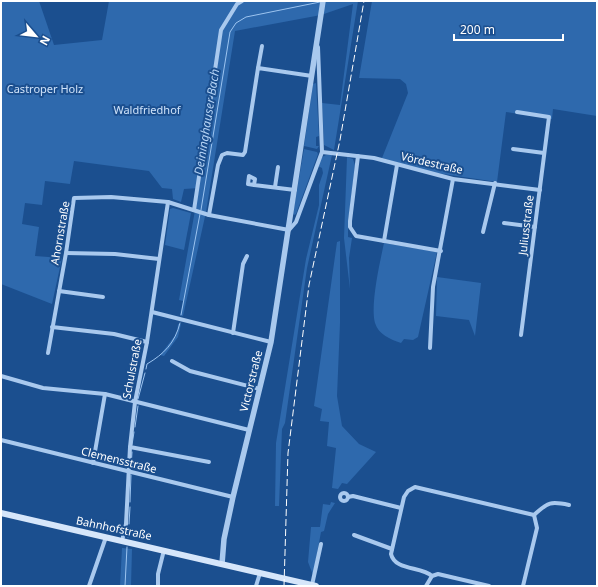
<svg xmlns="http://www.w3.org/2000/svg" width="598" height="587" viewBox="0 0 598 587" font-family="'Noto Sans',sans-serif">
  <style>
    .green { fill: #2e69ad }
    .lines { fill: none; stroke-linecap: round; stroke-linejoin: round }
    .stream { stroke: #9cc4f0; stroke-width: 1 }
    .minor { stroke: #a9c9ee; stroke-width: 4 }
    .tertiary { stroke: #a9c9ee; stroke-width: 5.5 }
    .secondary { stroke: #d6e6fa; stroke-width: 6 }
    .rail { stroke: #fff; stroke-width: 1; stroke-dasharray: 7 3; stroke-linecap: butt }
    .labels { text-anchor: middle; stroke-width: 4; stroke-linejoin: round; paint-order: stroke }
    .park-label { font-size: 11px; fill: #cfe3fa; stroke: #1b4f8f }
    .street-label { font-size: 11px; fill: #fff; stroke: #1b4f8f }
    .water-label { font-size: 12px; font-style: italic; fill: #b5d3f5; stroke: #1b4f8f }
  </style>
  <rect width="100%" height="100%" fill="#1b4f8f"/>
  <g class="green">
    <polygon points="1,1 39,1 54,45 102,40 109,1 358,1 334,150 324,145 322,103 340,105 353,4 321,15 235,31 206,212 183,316 180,315 183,301 179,300 199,188 184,189 181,202 173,199 172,189 162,188 149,171 74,161 70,184 45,181 42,205 25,203 22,224 39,227 35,256 62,258 52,304 1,284"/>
    <polygon points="372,1 597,1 597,116 553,109 552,119 506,112 497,182 430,172 382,158 408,93 406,84 400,79 359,78"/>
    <polygon points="316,83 319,136 316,137 316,146 319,146 317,149 304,146 313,84"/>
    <polygon points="304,149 317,152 318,154 296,214 294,215 293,213"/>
    <polygon points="326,155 332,155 307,268 285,423 282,429 279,506 275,506 276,443 306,259 319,205 319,185 323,173 322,168 318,166 322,157"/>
    <polygon points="347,157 353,159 355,165 348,222 348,237 352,238 349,258 350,289 344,238"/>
    <polygon points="173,208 191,213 184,250 165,245 170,209"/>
    <polygon points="340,241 340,323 337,396 342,426 359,444 376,452 347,484 342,483 338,489 332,488 336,448 327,446 329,422 320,421 322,409 314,406 337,242"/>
    <path d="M 384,243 L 437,252 L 418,337 L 413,340 L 404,339 L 401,343 C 390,339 379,335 375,323 C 370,305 380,262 384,243 Z"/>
    <polygon points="437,277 481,283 475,336 469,320 436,316"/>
    <polygon points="178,324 181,324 178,337 164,356 160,355 177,333"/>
    <polygon points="331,502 335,503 328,514 324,531 321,532 313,575 308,562 311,527 320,527 323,504 330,505"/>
    <polygon points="122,548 132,549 131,586 120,586"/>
  </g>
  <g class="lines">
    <g class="stream">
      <polyline points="201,210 230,32 236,23 246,17 320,2"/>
      <polyline points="181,315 200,214"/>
      <path d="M 146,369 L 147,364 C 164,354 175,343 180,323"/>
      <polyline points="138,399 145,373"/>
      <polyline points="135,427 138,406"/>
      <polyline points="132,445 134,432"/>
      <polyline points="131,468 132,452"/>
      <polyline points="130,502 131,475"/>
      <polyline points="129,524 130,507"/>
      <polyline points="128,537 128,527"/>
      <polyline points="125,586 127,547"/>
    </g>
    <g class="minor">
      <polyline points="258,68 262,46"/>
      <polyline points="517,112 549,117 521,335"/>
      <polyline points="513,149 544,153"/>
      <polyline points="322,152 374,158 453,179 540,190"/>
      <polyline points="358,156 350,221 350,227 356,236 441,251"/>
      <polyline points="254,185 248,184 249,176 255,179 254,185 295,190"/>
      <polyline points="275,187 278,167"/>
      <polyline points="194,210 221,30 237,4 242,1"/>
      <polyline points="209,215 218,165 222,155 227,153 243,155 245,152 258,68 312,76"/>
      <polyline points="504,223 535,227"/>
      <polyline points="483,232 495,183"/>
      <polyline points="384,241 397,165"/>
      <polyline points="66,253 115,254 159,259"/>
      <polyline points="59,291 103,297"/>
      <polyline points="152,312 271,342"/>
      <polyline points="52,327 114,334 147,342"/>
      <polyline points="233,333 243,264 247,256"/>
      <polyline points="430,348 433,287 453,179"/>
      <polyline points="48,353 66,253 74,198 111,197 168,202 209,215 289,230 296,222 322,152 318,47"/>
      <polyline points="172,361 190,371 260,389"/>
      <polyline points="1,376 43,388 105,394 249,430"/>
      <polyline points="1,440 233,497"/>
      <polyline points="130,447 209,462"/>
      <polyline points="93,463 105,394"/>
      <circle cx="344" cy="497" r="4"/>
      <polyline points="348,497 353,496 401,508"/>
      <path d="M 534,515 C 548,502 551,501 569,505"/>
      <polyline points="354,535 392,549"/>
      <polyline points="122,541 126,524 130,447 135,402 147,342 168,202"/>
      <path d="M 432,576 C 421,566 395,571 391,554 L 404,497 L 408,491 L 415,487 L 534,515 L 537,528 L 523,586"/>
      <polyline points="312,585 321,544"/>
      <polyline points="89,586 106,537"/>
      <polyline points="158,586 158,574 164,550"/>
      <polyline points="256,586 260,573"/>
      <polyline points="426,586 432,576 438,574 489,586"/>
    </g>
    <polyline class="tertiary" points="222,564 224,539 233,497 271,342 323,1"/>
    <polyline class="secondary" points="1,513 316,586"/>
    <polyline class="rail" points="284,586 288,453 309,285 340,140 364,1"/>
  </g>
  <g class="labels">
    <g class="park-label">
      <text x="45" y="93">Castroper Holz</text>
      <text x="147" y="114">Waldfriedhof</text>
    </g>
    <g class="street-label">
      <text transform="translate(432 163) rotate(13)" y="4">Vördestraße</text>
      <text transform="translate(526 225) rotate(-83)" y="4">Juliusstraße</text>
      <text transform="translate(60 233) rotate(-80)" y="4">Ahornstraße</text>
      <text transform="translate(132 369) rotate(-79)" y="4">Schulstraße</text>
      <text transform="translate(251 381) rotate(-76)" y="4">Victorstraße</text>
      <text transform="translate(119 460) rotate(14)" y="4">Clemensstraße</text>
      <text transform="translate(114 528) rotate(12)" y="4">Bahnhofstraße</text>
    </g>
    <g class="water-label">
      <text transform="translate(207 122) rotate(-81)" y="4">Deininghauser Bach</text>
    </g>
  </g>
  <rect width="598" height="587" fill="none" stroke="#ffffff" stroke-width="4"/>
  <g transform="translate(36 36) rotate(118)" stroke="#1b4f8f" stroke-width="3" paint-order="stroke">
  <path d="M0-3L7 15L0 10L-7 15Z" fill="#ffffff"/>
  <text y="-6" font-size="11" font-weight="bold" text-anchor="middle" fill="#ffffff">N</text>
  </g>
  <path d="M454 34v6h109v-6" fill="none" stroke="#ffffff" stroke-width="2"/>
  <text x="460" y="34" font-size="12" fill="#ffffff" stroke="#1b4f8f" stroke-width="3" paint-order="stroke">200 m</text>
</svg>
